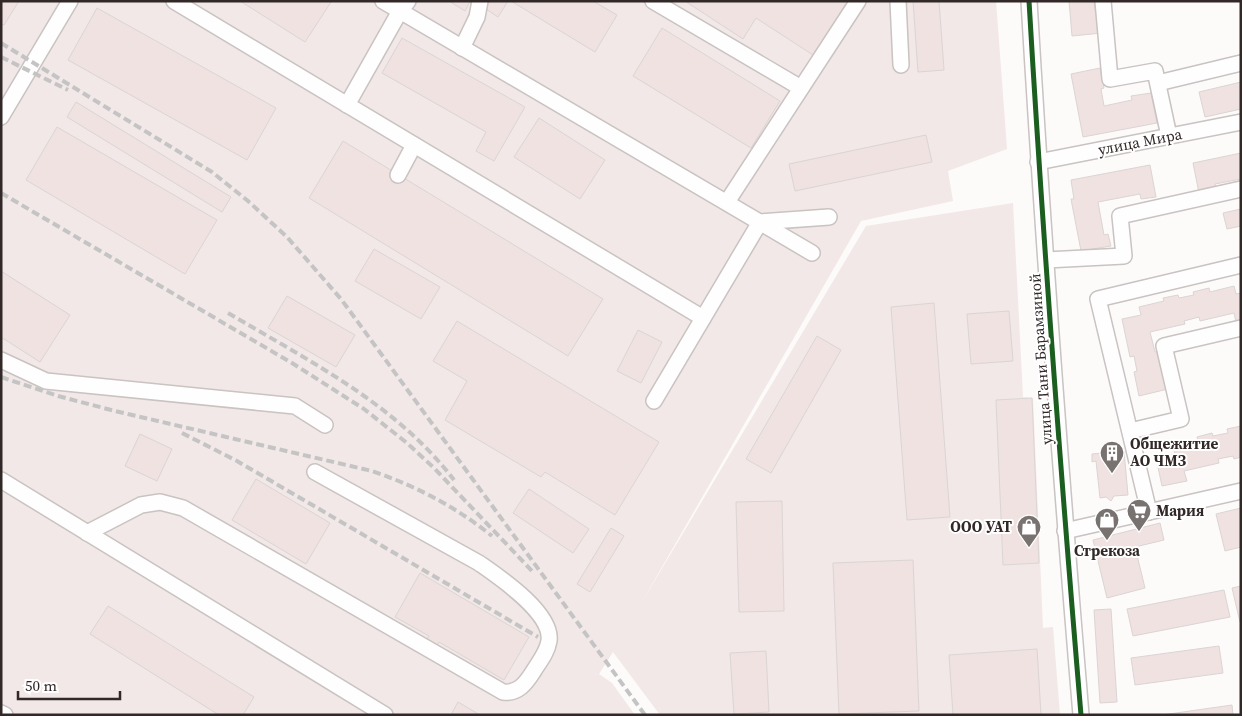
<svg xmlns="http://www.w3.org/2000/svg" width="1242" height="716" viewBox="0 0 1242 716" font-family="'Source Serif 4',serif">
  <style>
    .built { fill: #f1e8e7 }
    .building { fill: #f0e2e1; stroke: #dad5d4 }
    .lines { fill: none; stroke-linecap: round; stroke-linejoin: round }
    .minor-casing { stroke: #c9c3c2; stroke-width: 18 }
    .minor { stroke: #fffefe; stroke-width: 15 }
    .rail { stroke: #c5c4c4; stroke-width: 4; stroke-dasharray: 8 4; stroke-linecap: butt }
    .cycleway-casing { stroke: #fff; stroke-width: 8 }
    .cycleway { stroke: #1b5e20; stroke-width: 5 }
    .labels { text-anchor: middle; stroke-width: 4; stroke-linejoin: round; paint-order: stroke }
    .street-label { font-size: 15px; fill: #312827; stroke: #fff }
    .poi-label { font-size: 15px; font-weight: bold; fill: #312827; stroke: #fff; text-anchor: start }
  </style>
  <rect width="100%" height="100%" fill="#fdfafa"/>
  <polygon class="built" points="1,1 996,1 1007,149 948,171 953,201 861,221 639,607 866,226 1013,203 1023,397 1033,398 1043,628 1053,627 1060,715 660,715 613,652 599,674 612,683 635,715 1,715"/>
  <g class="building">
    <polygon points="1,1 19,1 4,25 1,24"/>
    <polygon points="240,1 330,1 331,2 305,42"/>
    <polygon points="449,1 470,1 465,11"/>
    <polygon points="486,1 508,1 498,17 483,7"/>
    <polygon points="511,1 593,1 617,15 595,52"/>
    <polygon points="685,1 846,1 847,2 813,55 756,18 743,39"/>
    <polygon points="913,1 939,1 944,70 918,72"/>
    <polygon points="1069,1 1094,1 1096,16 1100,16 1102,33 1072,36"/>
    <polygon points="97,8 276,108 247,160 68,60"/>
    <polygon points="662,28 780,101 751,148 633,76"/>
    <polygon points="402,38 525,107 494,161 476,151 486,132 382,73"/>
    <polygon points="1100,68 1104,88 1101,89 1104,106 1132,100 1131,96 1151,93 1157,123 1083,137 1071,74"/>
    <polygon points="1241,82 1241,109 1205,117 1199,92"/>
    <polygon points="76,102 231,197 222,212 67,117"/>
    <polygon points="539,118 605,160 580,199 514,157"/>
    <polygon points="57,127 217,220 185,274 26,180"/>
    <polygon points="926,135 932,162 795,191 789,164"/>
    <polygon points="343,141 603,299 568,356 309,198"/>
    <polygon points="1241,153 1241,179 1215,184 1216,189 1199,193 1193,163"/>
    <polygon points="1150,165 1156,197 1141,199 1140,194 1098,202 1104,235 1108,234 1111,246 1081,251 1071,199 1074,199 1071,180"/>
    <polygon points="1241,209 1241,226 1227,229 1223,213"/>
    <polygon points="374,249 440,287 421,319 355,281"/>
    <polygon points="1,271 70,315 40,362 1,337"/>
    <polygon points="1234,286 1236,294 1241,293 1241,321 1236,322 1234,313 1200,321 1199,317 1184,321 1185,324 1150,332 1155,352 1159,351 1168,389 1139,396 1134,372 1137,371 1134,356 1130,357 1122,319 1141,315 1139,307 1164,301 1163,298 1178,295 1179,298 1194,295 1193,292 1209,288 1210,292"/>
    <polygon points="287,296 355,335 336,367 268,328"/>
    <polygon points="934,303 950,517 907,520 891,307"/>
    <polygon points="1009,311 1013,361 971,364 967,314"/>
    <polygon points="457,321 659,442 615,515 545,472 541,477 445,420 467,381 433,361"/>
    <polygon points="638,330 662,342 641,383 617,371"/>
    <polygon points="817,336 841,350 771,473 746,459"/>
    <polygon points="1032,398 1039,563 1003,565 996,400"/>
    <polygon points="1241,426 1241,457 1234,459 1233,456 1218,459 1219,463 1184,471 1187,481 1162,486 1156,458 1175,454 1173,446 1198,440 1197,437 1212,433 1213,436 1228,433 1227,429"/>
    <polygon points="140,434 172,449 157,481 125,466"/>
    <polygon points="1124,451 1128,495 1114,496 1111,501 1106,497 1100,498 1096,461 1092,462 1092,454"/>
    <polygon points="256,479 330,523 306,564 232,520"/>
    <polygon points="529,489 589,529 573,553 513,513"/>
    <polygon points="782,501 784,611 739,612 736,502"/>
    <polygon points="1241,508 1241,547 1225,551 1216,514"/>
    <polygon points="1160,523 1164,540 1135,547 1145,588 1107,598 1093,540"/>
    <polygon points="611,528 624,536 590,592 577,584"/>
    <polygon points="913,560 919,711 839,714 833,563"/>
    <polygon points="420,573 529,637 504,680 439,642 437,646 426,640 429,636 395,617"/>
    <polygon points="1241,586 1241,622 1240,622 1232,588"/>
    <polygon points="1224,590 1230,617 1133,636 1127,609"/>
    <polygon points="108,606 254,697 243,715 219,715 90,634"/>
    <polygon points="1111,609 1117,702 1100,703 1094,610"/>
    <polygon points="1219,646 1223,673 1135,685 1131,658"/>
    <polygon points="1037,649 1041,715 953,715 949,655"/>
    <polygon points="766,651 769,712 734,714 730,653"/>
    <polygon points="458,702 480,715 454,715 452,713"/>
    <polygon points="1232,705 1233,715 1162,715"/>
  </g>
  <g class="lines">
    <defs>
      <g id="minor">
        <polyline points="174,1 703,318"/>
        <polyline points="383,1 812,253"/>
        <polyline points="653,1 801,88"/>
        <polyline points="898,1 901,65"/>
        <path d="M 1029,1 C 1043,239 1061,477 1081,715"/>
        <polyline points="1103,1 1110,79 1155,71 1169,136"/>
        <polyline points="462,48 477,17 480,1"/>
        <polyline points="1158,83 1241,63"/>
        <polyline points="347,105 400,11 408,1"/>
        <polyline points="1,117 70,1"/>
        <polyline points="1038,162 1241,122"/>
        <polyline points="398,175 414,145"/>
        <polyline points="727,202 858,1"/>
        <polyline points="1046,260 1124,256 1120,216 1241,189"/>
        <polyline points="1,360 46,381 295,406 325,425"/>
        <polyline points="654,401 760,222 829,217"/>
        <polyline points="1130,431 1181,419 1164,346 1241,328"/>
        <polyline points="1,480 385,715"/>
        <polyline points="1149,512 1098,299 1241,265"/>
        <polyline points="1065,531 1241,491"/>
        <path d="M 87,533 L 141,505 L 160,502 L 183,508 L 503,692 C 518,694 526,683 533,672 C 539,662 547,653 549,641 C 553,613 499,577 479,563 L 315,472"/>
        <polyline points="1,713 5,715"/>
      </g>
    </defs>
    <use href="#minor" class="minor-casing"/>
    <use href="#minor" class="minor"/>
    <g class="rail">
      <polyline points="1,43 212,172 248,201 287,237 341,299 645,715"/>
      <polyline points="1,57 68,90"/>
      <polyline points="1,193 292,363 364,409 407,443 434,468 533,572"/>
      <path d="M 228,313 C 309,361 396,404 454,480"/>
      <path d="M 1,377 L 58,396 L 115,411 L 372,471 C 416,486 456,507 492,536"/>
      <polyline points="182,433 237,461 538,637"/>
    </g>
    <defs>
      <path id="cycleway" d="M 1029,1 C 1043,239 1061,477 1081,715"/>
    </defs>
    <use href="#cycleway" class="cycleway-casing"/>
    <use href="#cycleway" class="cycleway"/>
  </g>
  <defs>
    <symbol id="building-pin" viewBox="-11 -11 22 30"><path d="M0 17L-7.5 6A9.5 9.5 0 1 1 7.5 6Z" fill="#787271" stroke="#fff"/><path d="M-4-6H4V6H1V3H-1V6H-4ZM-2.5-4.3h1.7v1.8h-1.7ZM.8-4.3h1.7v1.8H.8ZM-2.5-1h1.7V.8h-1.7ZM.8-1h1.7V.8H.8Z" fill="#fff"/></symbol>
    <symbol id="supermarket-pin" viewBox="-11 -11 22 30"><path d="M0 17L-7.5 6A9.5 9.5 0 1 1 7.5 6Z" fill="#787271" stroke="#fff"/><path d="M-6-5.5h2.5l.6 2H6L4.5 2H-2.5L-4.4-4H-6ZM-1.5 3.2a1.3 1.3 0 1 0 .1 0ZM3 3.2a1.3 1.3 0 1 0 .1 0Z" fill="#fff"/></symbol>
    <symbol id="shop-pin" viewBox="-11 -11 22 30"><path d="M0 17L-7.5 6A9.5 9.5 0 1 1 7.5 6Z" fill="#787271" stroke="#fff"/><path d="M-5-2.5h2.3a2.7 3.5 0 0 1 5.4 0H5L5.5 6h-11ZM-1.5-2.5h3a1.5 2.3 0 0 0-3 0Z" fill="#fff"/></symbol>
  </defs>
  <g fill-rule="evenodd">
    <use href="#building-pin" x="1098" y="439" width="28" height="38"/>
    <use href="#supermarket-pin" x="1125" y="497" width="28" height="38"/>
    <use href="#shop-pin" x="1093" y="506" width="28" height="38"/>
    <use href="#shop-pin" x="1015" y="513" width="28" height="38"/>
  </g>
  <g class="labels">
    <g class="street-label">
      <text transform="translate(1140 142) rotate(-11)" y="5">улица Мира</text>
      <text transform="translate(1041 359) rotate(-94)" y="5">улица Тани Барамзиной</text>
    </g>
    <g class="poi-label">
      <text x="1130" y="449">Общежитие<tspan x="1130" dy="17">АО ЧМЗ</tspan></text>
      <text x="1156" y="516">Мария</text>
      <text x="1012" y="532" text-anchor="end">ООО УАТ</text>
      <text x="1107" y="556" text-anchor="middle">Стрекоза</text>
    </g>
  </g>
  <rect width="1242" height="716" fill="none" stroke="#312827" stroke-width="5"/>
  <path d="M18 691v8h102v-8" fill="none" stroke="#312827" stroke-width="2.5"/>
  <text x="25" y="691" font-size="15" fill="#312827" stroke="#ffffff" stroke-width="4" paint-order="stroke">50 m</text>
</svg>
